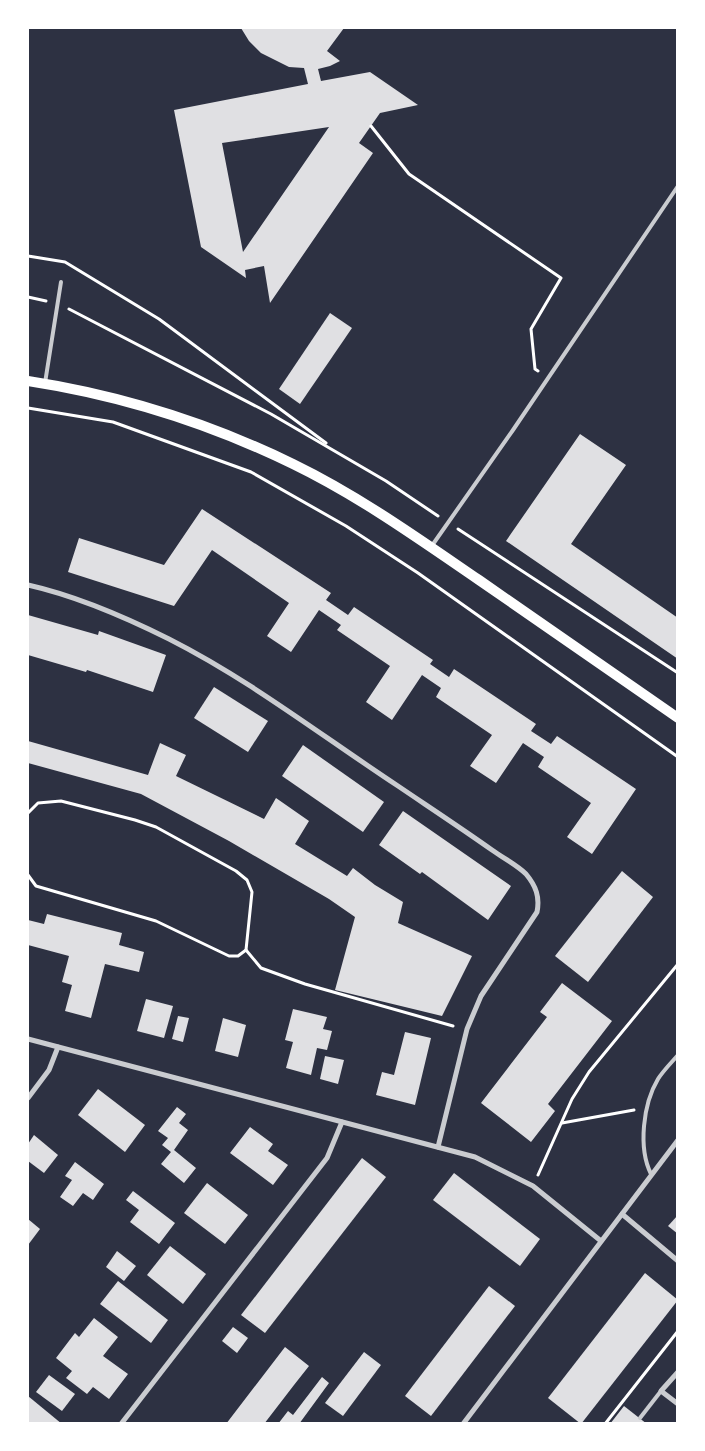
<svg xmlns="http://www.w3.org/2000/svg" width="705" height="1451" viewBox="0 0 705 1451" font-family="Poppins,sans-serif">
  <style>
    .building { fill: #e0e0e3; fill-rule: evenodd }
    .lines { fill: none; stroke-linecap: round; stroke-linejoin: round }
    .path { stroke: #fff; stroke-width: 3 }
    .service { stroke: #caccd0; stroke-width: 4 }
    .minor { stroke: #caccd0; stroke-width: 5 }
    .secondary { stroke: #fff; stroke-width: 10 }
  </style>
  <rect width="100%" height="100%" fill="#2d3142"/>
  <g class="building">
    <path d="M 241,28 L 344,28 L 327,51 L 340,61 L 330,66 L 318,69 L 321,81 L 370,72 L 418,105 L 380,113 L 359,143 L 373,153 L 270,303 L 264,266 L 245,270 L 246,278 L 201,247 L 174,110 L 308,84 L 304,68 L 289,67 L 261,53 L 249,41 ZM 329,127 L 243,252 L 222,143 Z"/>
    <polygon points="330,313 352,328 300,404 279,389"/>
    <polygon points="580,434 626,465 571,544 678,618 678,659 506,541"/>
    <polygon points="202,509 331,593 326,600 348,615 354,607 433,660 430,664 449,677 454,669 536,724 531,731 551,744 557,736 636,789 592,854 567,837 591,803 538,767 544,757 523,743 496,783 470,766 492,735 436,697 441,688 422,675 392,720 366,702 390,666 337,630 341,625 319,610 291,652 267,636 289,603 212,550 174,606 68,572 79,538 164,565"/>
    <polygon points="28,615 98,635 99,631 166,655 153,692 87,670 86,672 28,655"/>
    <polygon points="214,687 268,721 248,752 194,718"/>
    <polygon points="28,741 148,775 160,743 186,755 176,776 264,819 276,798 309,821 295,844 347,876 353,868 375,885 403,902 398,923 472,956 442,1016 335,990 355,917 329,899 229,841 141,794 28,763"/>
    <polygon points="303,745 384,802 363,832 282,776"/>
    <polygon points="403,811 511,886 488,920 422,872 420,874 379,845"/>
    <polygon points="622,871 653,897 588,982 555,956"/>
    <polygon points="47,914 122,933 119,945 144,952 139,972 105,964 91,1018 65,1011 72,985 62,982 69,956 28,945 28,920 44,924"/>
    <polygon points="562,983 612,1021 548,1104 555,1111 531,1142 481,1103 547,1017 540,1012"/>
    <polygon points="146,999 173,1006 164,1038 137,1031"/>
    <polygon points="293,1009 327,1017 323,1029 332,1031 327,1050 317,1048 311,1075 286,1068 293,1042 285,1040"/>
    <polygon points="178,1016 189,1018 183,1042 172,1039"/>
    <polygon points="223,1018 246,1025 238,1057 215,1051"/>
    <polygon points="405,1032 431,1038 415,1105 376,1095 382,1072 394,1075"/>
    <polygon points="325,1056 344,1060 338,1084 320,1079"/>
    <polygon points="98,1089 145,1125 125,1152 78,1115"/>
    <polygon points="177,1107 186,1114 179,1123 188,1130 174,1150 196,1168 184,1183 161,1164 171,1152 162,1145 168,1138 158,1131"/>
    <polygon points="250,1127 273,1144 268,1151 288,1165 273,1185 230,1153"/>
    <polygon points="34,1135 58,1155 44,1173 28,1161 28,1144"/>
    <polygon points="362,1158 386,1177 265,1333 241,1315"/>
    <polygon points="75,1162 104,1184 93,1200 83,1193 73,1206 60,1197 72,1180 65,1176"/>
    <polygon points="454,1173 540,1239 520,1266 433,1200"/>
    <polygon points="207,1183 248,1215 225,1244 184,1213"/>
    <polygon points="133,1191 175,1223 159,1244 130,1222 139,1210 126,1200"/>
    <polygon points="678,1215 678,1234 668,1226"/>
    <polygon points="28,1219 40,1229 28,1245"/>
    <polygon points="170,1246 206,1274 183,1304 147,1275"/>
    <polygon points="117,1251 136,1266 124,1281 106,1267"/>
    <polygon points="645,1273 678,1300 581,1424 548,1398"/>
    <polygon points="118,1281 168,1320 151,1343 100,1304"/>
    <polygon points="489,1286 515,1306 431,1416 405,1396"/>
    <polygon points="94,1318 118,1337 103,1356 128,1374 109,1399 93,1387 87,1394 66,1378 72,1371 56,1358 75,1333 79,1337"/>
    <polygon points="233,1327 248,1338 237,1353 222,1341"/>
    <polygon points="285,1347 309,1366 294,1385 264,1424 226,1424"/>
    <polygon points="364,1352 381,1365 343,1416 325,1403"/>
    <polygon points="49,1375 75,1394 62,1411 36,1392"/>
    <polygon points="322,1377 329,1383 299,1424 278,1424 288,1411 293,1415"/>
    <polygon points="28,1396 62,1424 28,1424"/>
    <polygon points="624,1406 647,1424 610,1424"/>
  </g>
  <g class="lines">
    <g class="path">
      <polyline points="371,126 409,174 561,278 531,329 535,369 538,371"/>
      <polyline points="28,256 65,262 159,319 326,443"/>
      <polyline points="28,297 46,301"/>
      <polyline points="69,309 271,414 386,481 438,516"/>
      <polyline points="28,408 113,422 251,472 346,526 418,573 678,757"/>
      <polyline points="458,529 678,673"/>
      <polyline points="28,813 38,803 61,801 135,820 156,827 236,871 247,880 252,892 246,950 238,956 229,956 156,921 36,886 28,875"/>
      <polyline points="246,950 261,968 305,984 453,1026"/>
      <polyline points="562,1123 634,1110"/>
      <polyline points="538,1175 572,1099 589,1072 678,964"/>
      <polyline points="605,1424 678,1331"/>
    </g>
    <g class="service">
      <polyline points="45,383 61,282"/>
      <polyline points="431,547 513,430 678,186"/>
      <path d="M 651,1174 C 638,1148 643,1104 658,1079 C 663,1071 671,1063 678,1055"/>
      <polyline points="640,1418 661,1391"/>
    </g>
    <g class="minor">
      <path d="M 28,585 C 77,596 123,616 169,639 C 250,680 322,736 398,786 C 429,807 461,828 492,850 C 503,858 517,865 526,874 C 536,886 540,897 537,912 L 481,996 L 467,1029 L 438,1147"/>
      <polyline points="28,1039 475,1157 533,1186 601,1241"/>
      <polyline points="28,1098 49,1070 58,1047"/>
      <polyline points="622,1214 678,1261"/>
      <polyline points="678,1372 661,1391 678,1404"/>
      <polyline points="121,1424 327,1158 342,1122"/>
      <polyline points="463,1424 678,1140"/>
    </g>
    <path class="secondary" d="M 28,381 C 119,395 211,424 293,464 C 359,496 419,539 479,580 C 545,626 611,672 678,718"/>
  </g>
  <rect width="705" height="1451" fill="none" stroke="#ffffff" stroke-width="58"/>
</svg>
